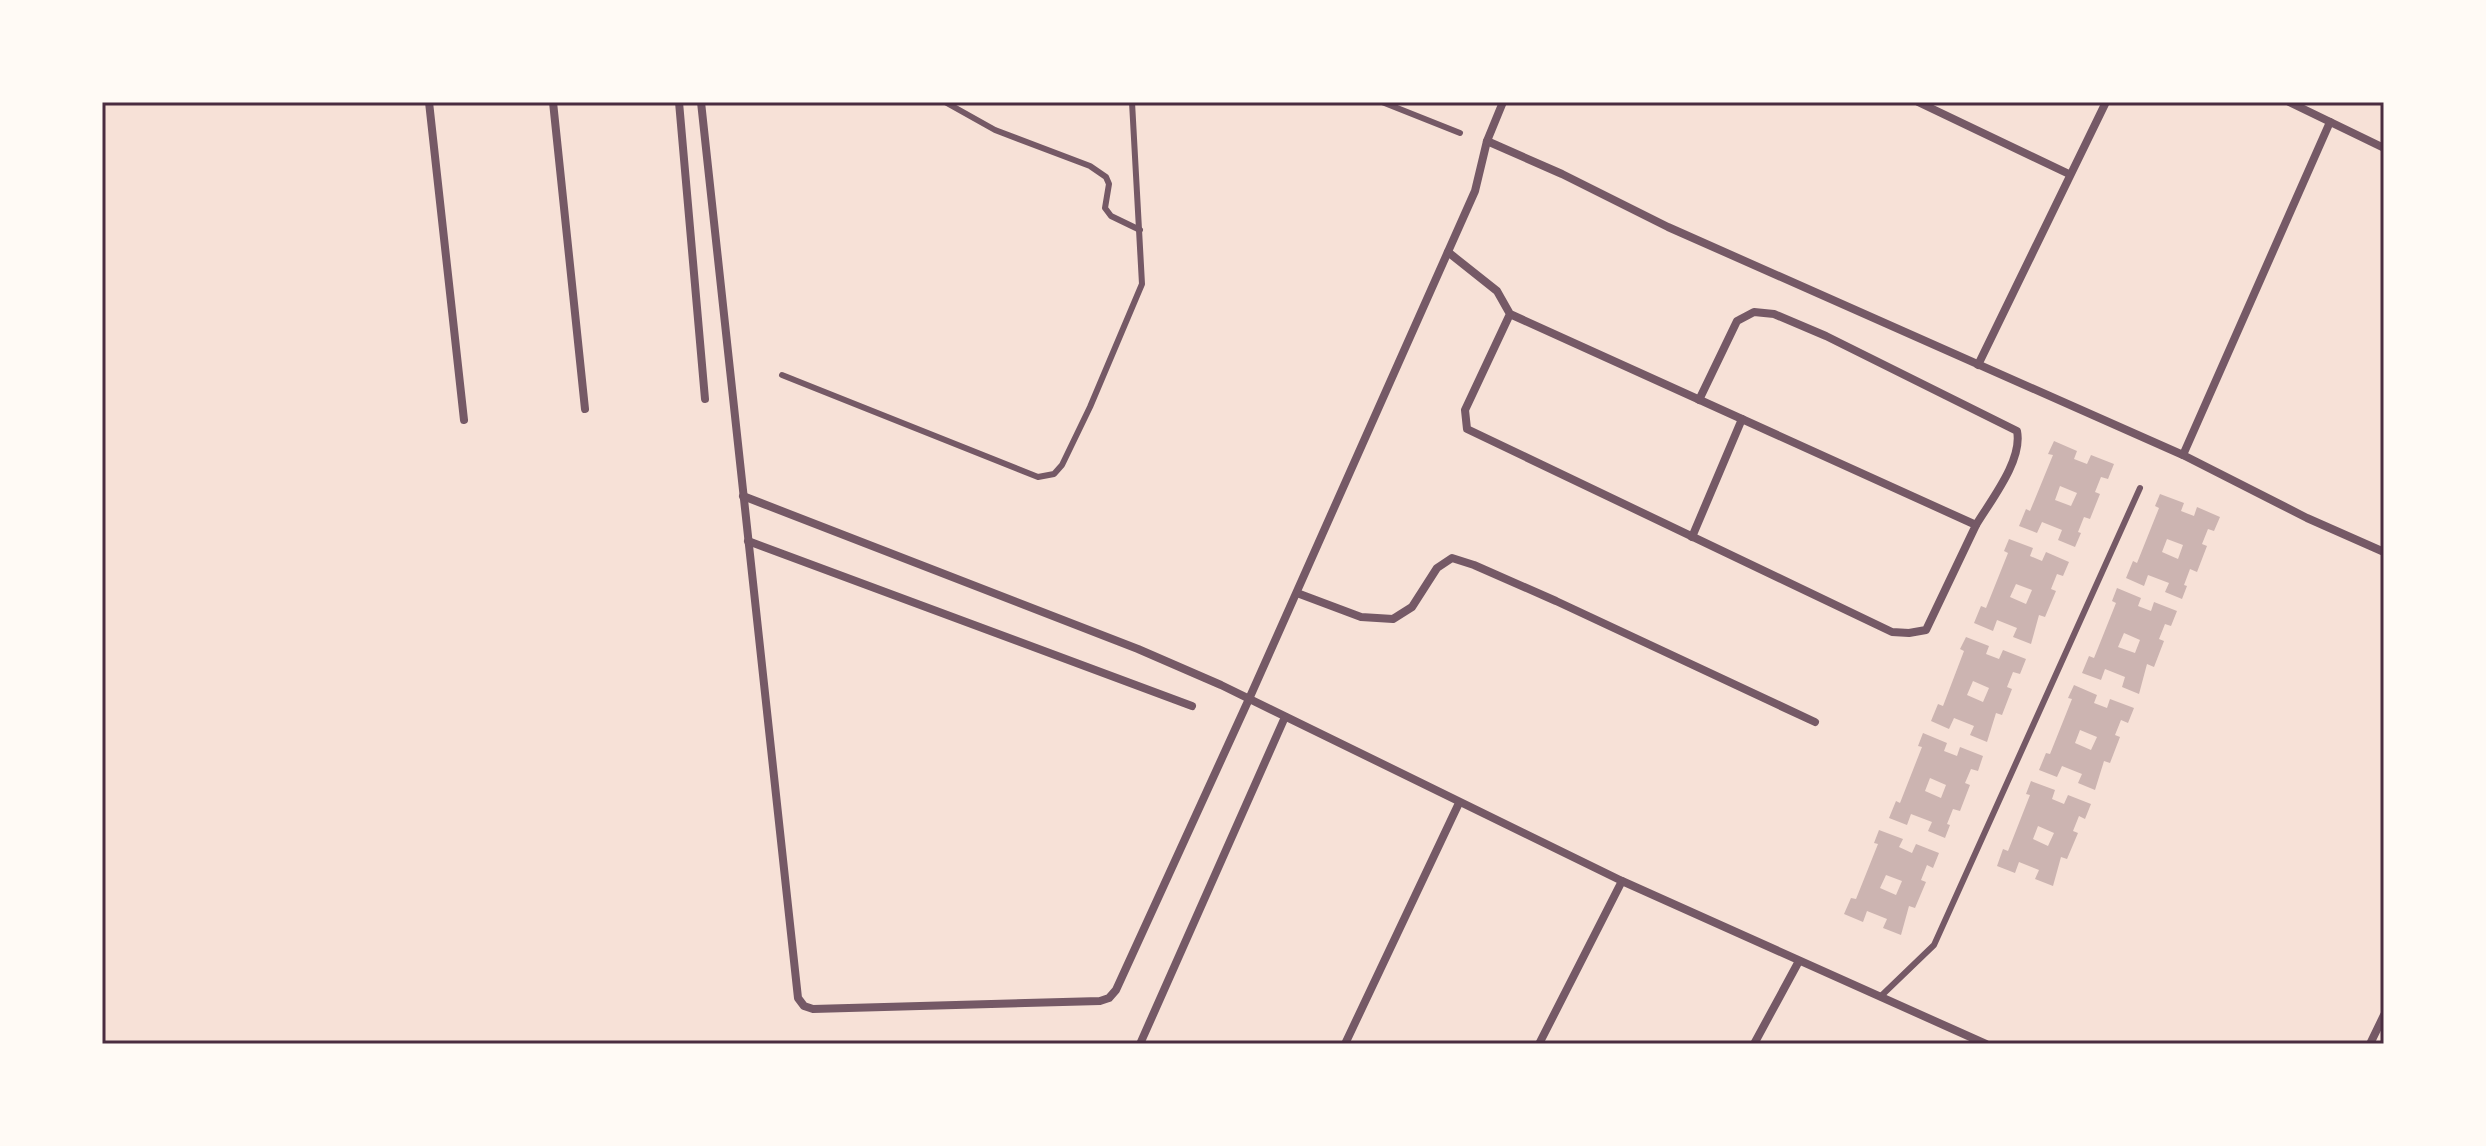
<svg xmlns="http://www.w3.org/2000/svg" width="2486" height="1146" viewBox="0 0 2486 1146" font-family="'DM Sans',sans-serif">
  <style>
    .building { fill: #ccb4b1; fill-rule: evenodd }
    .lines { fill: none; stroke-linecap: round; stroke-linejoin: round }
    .service { stroke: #755966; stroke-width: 6 }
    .minor { stroke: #755966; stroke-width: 8 }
    .neatline { fill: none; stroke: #4a2c40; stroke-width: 3 }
  </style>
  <rect width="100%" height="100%" fill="#f7e1d7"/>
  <g class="building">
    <path d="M 2054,441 L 2077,451 L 2074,459 L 2087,464 L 2091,455 L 2114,464 L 2108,479 L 2101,477 L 2095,492 L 2100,494 L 2090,519 L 2084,517 L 2078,532 L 2081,533 L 2075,547 L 2058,540 L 2062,530 L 2042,522 L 2037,533 L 2019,526 L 2026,509 L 2030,511 L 2053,455 L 2048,454 ZM 2060,486 L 2077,493 L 2071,506 L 2055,500 Z"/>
    <path d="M 2160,494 L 2184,503 L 2181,511 L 2194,516 L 2197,507 L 2220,517 L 2214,531 L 2208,529 L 2202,544 L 2207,546 L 2197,572 L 2190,569 L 2184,585 L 2187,586 L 2182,599 L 2165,592 L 2169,583 L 2148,575 L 2144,586 L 2126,578 L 2133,561 L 2137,563 L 2159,508 L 2155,506 ZM 2167,539 L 2183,545 L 2178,559 L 2162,552 Z"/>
    <path d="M 2009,539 L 2033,548 L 2030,556 L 2042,561 L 2046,552 L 2069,562 L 2063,576 L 2057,574 L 2051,589 L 2056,591 L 2045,617 L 2039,615 L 2031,644 L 2013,637 L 2017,628 L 1997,620 L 1993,631 L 1974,623 L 1981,606 L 1986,608 L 2008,553 L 2004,551 ZM 2016,584 L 2032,590 L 2026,604 L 2010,597 Z"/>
    <path d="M 2117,588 L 2141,598 L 2138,606 L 2151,611 L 2154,602 L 2177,611 L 2171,626 L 2165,624 L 2159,639 L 2164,641 L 2154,667 L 2147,664 L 2139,694 L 2122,687 L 2125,677 L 2105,669 L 2101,680 L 2082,673 L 2089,656 L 2094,658 L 2116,603 L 2112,601 ZM 2124,633 L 2140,640 L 2135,653 L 2118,647 Z"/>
    <path d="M 1966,637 L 1989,646 L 1986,654 L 1999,659 L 2003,650 L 2026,659 L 2020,674 L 2013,672 L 2007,687 L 2012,689 L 2002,715 L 1996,713 L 1987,742 L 1970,735 L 1974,726 L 1954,718 L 1949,729 L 1931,721 L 1938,704 L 1943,706 L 1964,651 L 1960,649 ZM 1973,681 L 1989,688 L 1983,702 L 1967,695 Z"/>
    <path d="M 2074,685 L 2097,695 L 2094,703 L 2107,708 L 2110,699 L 2134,708 L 2128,723 L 2121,720 L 2115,735 L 2120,737 L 2110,763 L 2104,761 L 2095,790 L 2078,783 L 2082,774 L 2062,766 L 2057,777 L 2039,770 L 2046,753 L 2050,754 L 2072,699 L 2068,698 ZM 2080,730 L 2097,737 L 2091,750 L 2075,743 Z"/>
    <path d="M 1923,733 L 1947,743 L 1944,751 L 1957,756 L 1960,747 L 1983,756 L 1978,771 L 1971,769 L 1965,783 L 1970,785 L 1960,811 L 1953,809 L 1947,824 L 1950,825 L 1945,838 L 1928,831 L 1932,822 L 1911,814 L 1907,825 L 1889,818 L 1896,801 L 1900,803 L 1922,747 L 1918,746 ZM 1930,778 L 1946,785 L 1941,798 L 1925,791 Z"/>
    <path d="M 2031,781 L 2055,790 L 2052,799 L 2064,804 L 2068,795 L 2091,804 L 2085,819 L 2079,816 L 2073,831 L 2078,833 L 2067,859 L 2061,857 L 2053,886 L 2035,879 L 2039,870 L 2019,862 L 2015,873 L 1997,866 L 2003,849 L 2008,851 L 2030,795 L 2026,794 ZM 2038,826 L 2054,833 L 2048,846 L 2033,839 Z"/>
    <path d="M 1879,830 L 1903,839 L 1899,847 L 1912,853 L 1916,844 L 1939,853 L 1933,868 L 1927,865 L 1921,880 L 1926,882 L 1915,908 L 1909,906 L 1901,935 L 1883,928 L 1887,919 L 1867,911 L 1863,922 L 1844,914 L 1851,898 L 1856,899 L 1878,844 L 1874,843 ZM 1886,875 L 1902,881 L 1896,895 L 1880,888 Z"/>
  </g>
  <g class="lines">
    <g class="service">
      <polyline points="945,102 995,130 1090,166 1106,177 1109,184 1105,208 1111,216 1140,230"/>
      <polyline points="1382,102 1460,133"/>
      <polyline points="782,375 1038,477 1054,474 1062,465 1090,407 1142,284 1132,102"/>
      <polyline points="1880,997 1934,945 2140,488"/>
    </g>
    <g class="minor">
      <polyline points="429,102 464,420"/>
      <polyline points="553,102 585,409"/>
      <polyline points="679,102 705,399"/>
      <polyline points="701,102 798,998 804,1006 813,1009 1100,1001 1109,998 1116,990 1249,699 1475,191 1487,141 1503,102"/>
      <polyline points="1918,102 2069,174"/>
      <polyline points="2289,102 2384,148"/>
      <polyline points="1487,141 1562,174 1668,227 2183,455 2307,518 2384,552"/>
      <polyline points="1448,252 1497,291 1510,314 1976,525 1926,630 1909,633 1892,632 1467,429 1465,410 1510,314"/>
      <polyline points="1978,365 2106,102"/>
      <path d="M 1699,400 L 1737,321 L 1754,312 L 1774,314 L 1826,336 L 2017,431 C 2023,460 1991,500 1976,525"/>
      <polyline points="2183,455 2330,122"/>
      <polyline points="743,496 1138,649 1221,685 1622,881 1986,1044"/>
      <polyline points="1692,537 1742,419"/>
      <polyline points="748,541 1192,706"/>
      <polyline points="1297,593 1361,617 1393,619 1412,607 1437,568 1452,558 1474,565 1556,601 1815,722"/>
      <polyline points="1140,1044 1285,717"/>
      <polyline points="1345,1044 1459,803"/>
      <polyline points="1539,1044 1622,881"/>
      <polyline points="1754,1044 1799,961"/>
      <polyline points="2370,1044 2384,1015"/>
    </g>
  </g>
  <rect width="2486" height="1146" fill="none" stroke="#fffaf5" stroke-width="208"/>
  <rect x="104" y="104" width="2278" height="938" class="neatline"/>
</svg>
